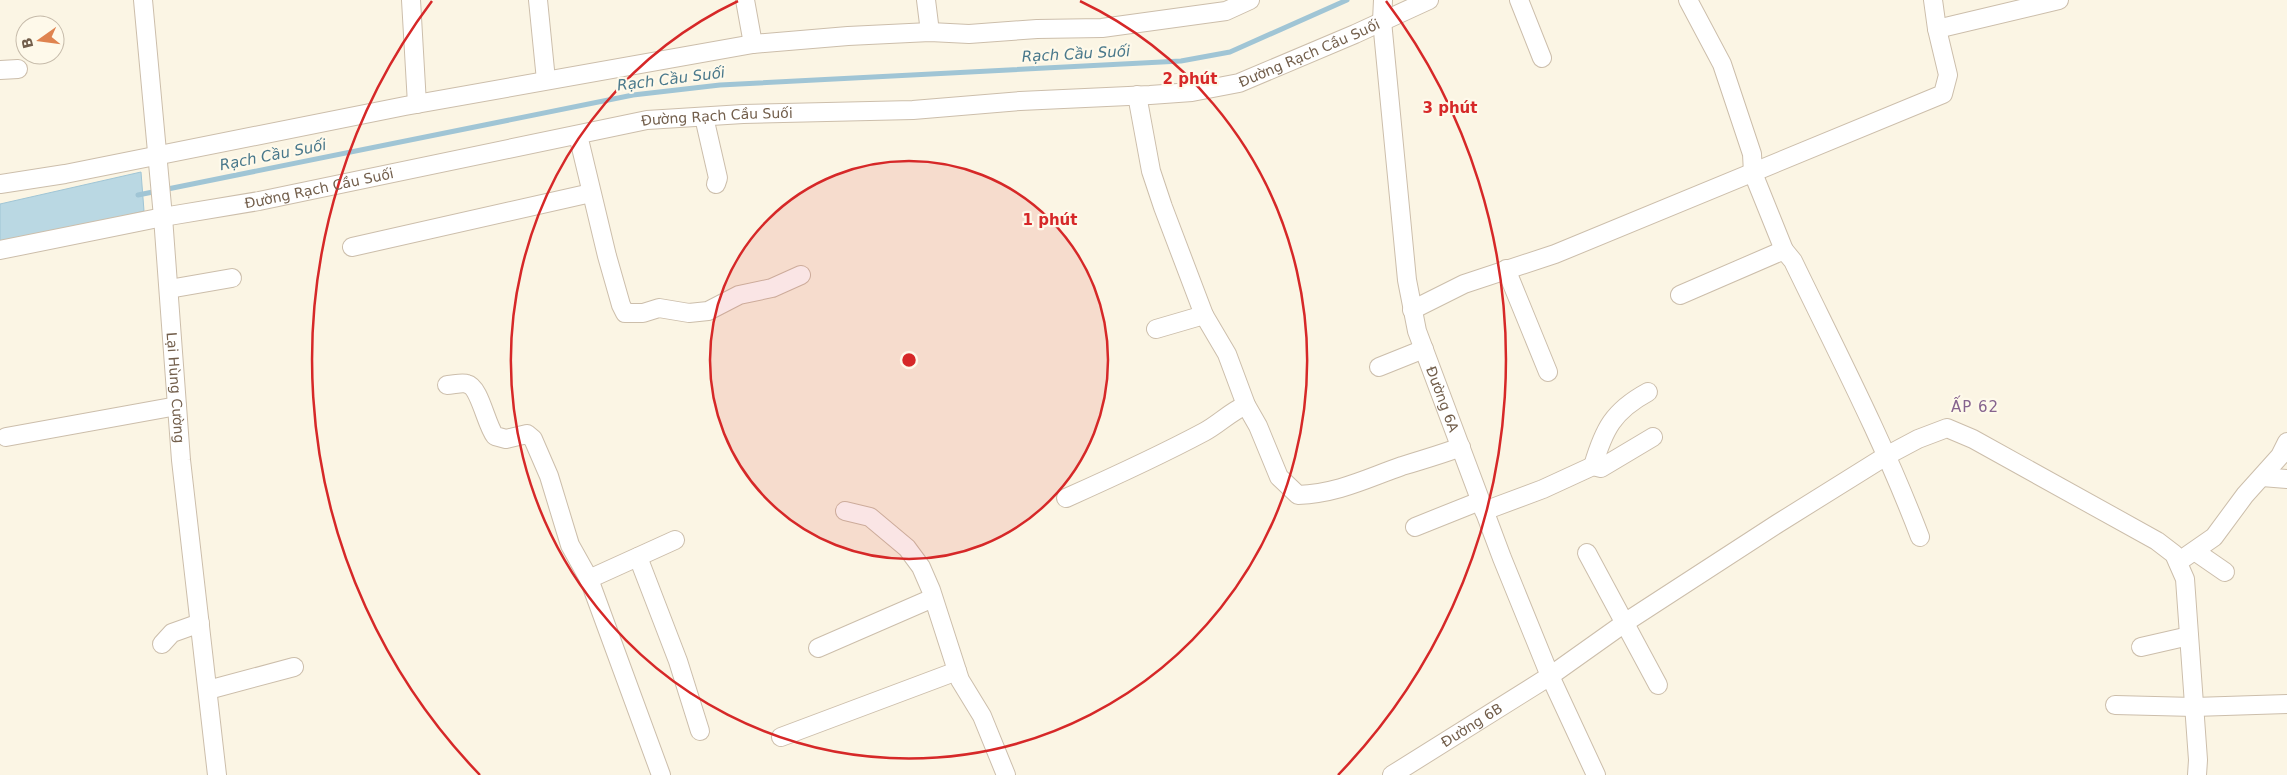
<svg xmlns="http://www.w3.org/2000/svg" width="2287" height="775" viewBox="0 0 2287 775" font-family="'DejaVu Sans',sans-serif">
  <style>
    .water { fill: #bad8e3; stroke: #a0c5d5 }
    .lines { fill: none; stroke-linecap: round; stroke-linejoin: round }
    .stream { stroke: #a0c5d5; stroke-width: 5 }
    .minor-casing { stroke: #ccbeab; stroke-width: 20 }
    .minor { stroke: #fff; stroke-width: 18 }
    .ring { fill: none; stroke: #d62828; stroke-width: 2.5 }
    .labels { text-anchor: middle; stroke-width: 4.5; stroke-linejoin: round; paint-order: stroke }
    .street-label { font-size: 14px; fill: #725e4b; stroke: #fef9ea }
    .water-label { font-size: 15px; font-style: italic; fill: #49788b; stroke: #fef9ea }
    .neighbourhood-label { font-size: 15px; letter-spacing: 1px; fill: #86638e; stroke: #fef9ea }
    .centre { fill: #d62828; stroke: #fef9ea; stroke-width: 2.5 }
    .ring-label { font-size: 15px; text-anchor: middle; font-weight: bold; fill: #d62828; stroke: #fef9ea; stroke-width: 4.5; stroke-linejoin: round; paint-order: stroke }
  </style>
  <rect width="100%" height="100%" fill="#fbf5e4"/>
  <polygon class="water" points="141,172 144,211 0,246 0,204"/>
  <g class="lines">
    <polyline class="stream" points="138,195 633,95 720,85 1181,61 1230,52 1347,0"/>
    <defs>
      <g id="minor">
        <path id="s1" d="M 143,0 L 163,217 L 181,460 L 217,775"/>
        <polyline points="411,0 417,104"/>
        <polyline points="538,0 546,80"/>
        <polyline points="745,0 753,44"/>
        <polyline points="926,0 930,32"/>
        <path id="s2" d="M 1383,0 L 1382,21 L 1407,280 L 1417,331 L 1502,558 L 1550,676 L 1596,775"/>
        <polyline points="1519,0 1542,58"/>
        <polyline points="1688,0 1722,64 1752,154 1753,173 1784,250"/>
        <polyline points="1933,0 1937,29"/>
        <polyline points="0,70 18,69"/>
        <polyline points="1137,95 1151,171 1163,207 1204,315"/>
        <polyline points="704,117 718,178 716,184"/>
        <polyline points="578,135 607,256 621,305 625,313 643,313 659,308 689,313 708,311 739,295 772,288 801,275"/>
        <polyline points="0,184 65,174 405,106 753,44 848,36 930,32 969,34 1037,29 1102,28 1226,11 1250,0"/>
        <polyline points="352,247 591,193"/>
        <path id="s3" d="M 0,250 L 163,217 L 259,201 L 647,120 L 743,114 L 913,110 L 1020,101 L 1150,95 L 1192,92 L 1239,83 L 1355,34 L 1429,0"/>
        <polyline points="1506,269 1548,372"/>
        <polyline points="169,289 232,278"/>
        <path d="M 1680,295 L 1784,250 L 1793,261 C 1837,352 1884,442 1920,537"/>
        <polyline points="1412,310 1464,284 1555,254 1943,94 1948,75 1937,29 2059,0"/>
        <path d="M 1156,329 L 1204,315 L 1227,354 L 1246,405 L 1258,426 L 1279,477 L 1298,495 C 1339,493 1365,479 1402,466 C 1422,460 1442,454 1461,447"/>
        <polyline points="1379,367 1424,349"/>
        <path d="M 447,385 C 453,385 462,382 467,384 C 480,387 486,425 495,436 L 506,439 L 527,434 L 533,439 L 549,476 L 570,545 L 589,579 L 661,775"/>
        <polyline points="6,437 177,406"/>
        <path d="M 1593,466 C 1604,429 1613,411 1648,392"/>
        <polyline points="2262,477 2287,479"/>
        <path d="M 1066,498 C 1113,477 1159,456 1204,432 C 1219,424 1230,412 1246,405"/>
        <polyline points="845,511 870,517 907,548 921,567 931,590 960,680 982,716 1006,775"/>
        <polyline points="1484,511 1543,489 1593,466 1601,468 1653,437"/>
        <polyline points="1415,527 1480,501"/>
        <polyline points="2196,552 2225,572"/>
        <polyline points="1587,553 1658,685"/>
        <polyline points="638,557 678,661 700,731"/>
        <polyline points="2178,562 2214,537 2245,495 2280,456 2287,442"/>
        <polyline points="589,579 675,540"/>
        <polyline points="162,644 172,633 200,623"/>
        <polyline points="2141,647 2189,636"/>
        <polyline points="818,648 933,598"/>
        <polyline points="208,690 294,667"/>
        <polyline points="2115,705 2194,707 2287,704"/>
        <polyline points="781,737 957,671"/>
        <path id="s4" d="M 1392,775 L 1550,676 L 1626,622 L 1777,524 L 1886,456 L 1918,439 L 1947,428 L 1973,439 L 2157,541 L 2174,554 L 2185,579 L 2198,760 L 2197,775"/>
      </g>
    </defs>
    <use href="#minor" class="minor-casing"/>
    <use href="#minor" class="minor"/>
  </g>
  <circle cx="909" cy="360" r="199" fill="#d62828" fill-opacity=".12"/>
  <g class="ring">
    <circle cx="909" cy="360" r="199"/>
    <path d="M1080 1A398 398 0 1 1 738 1"/>
    <path d="M480 775A597 597 0 0 1 432 1M1386 1A597 597 0 0 1 1338 775"/>
  </g>
  <g class="labels">
    <g class="street-label">
      <text dy="5" stroke="none"><textPath href="#s3" startOffset="1330">Đường Rạch Cầu Suối</textPath></text>
      <text dy="5" stroke="none"><textPath href="#s3" startOffset="730">Đường Rạch Cầu Suối</textPath></text>
      <text dy="5" stroke="none"><textPath href="#s3" startOffset="325">Đường Rạch Cầu Suối</textPath></text>
      <text dy="5" stroke="none"><textPath href="#s1" startOffset="389">Lại Hùng Cường</textPath></text>
      <text dy="5" stroke="none"><textPath href="#s2" startOffset="406">Đường 6A</textPath></text>
      <text dy="5" stroke="none"><textPath href="#s4" startOffset="94">Đường 6B</textPath></text>
    </g>
    <g class="water-label">
      <text transform="translate(1076 54) rotate(-3)" y="5">Rạch Cầu Suối</text>
      <text transform="translate(671 79) rotate(-7)" y="5">Rạch Cầu Suối</text>
      <text transform="translate(273 155) rotate(-11)" y="5">Rạch Cầu Suối</text>
    </g>
    <g class="neighbourhood-label">
      <text x="1975" y="412">ẤP 62</text>
    </g>
  </g>
  <circle cx="909" cy="360" r="8" class="centre"/>
  <g class="ring-label">
    <text x="1190" y="84">2 phút</text>
    <text x="1450" y="113">3 phút</text>
    <text x="1050" y="225">1 phút</text>
  </g>
  <g transform="translate(40 40) rotate(256)"><circle r="24" fill="#fef9ea" stroke="#c6bbaa"/>
  <path d="M0-4L9 19L0 12L-9 19Z" fill="#df834f"/>
  <text y="-8" font-size="14" font-weight="bold" text-anchor="middle" fill="#725e4b">B</text>
  </g>
</svg>
